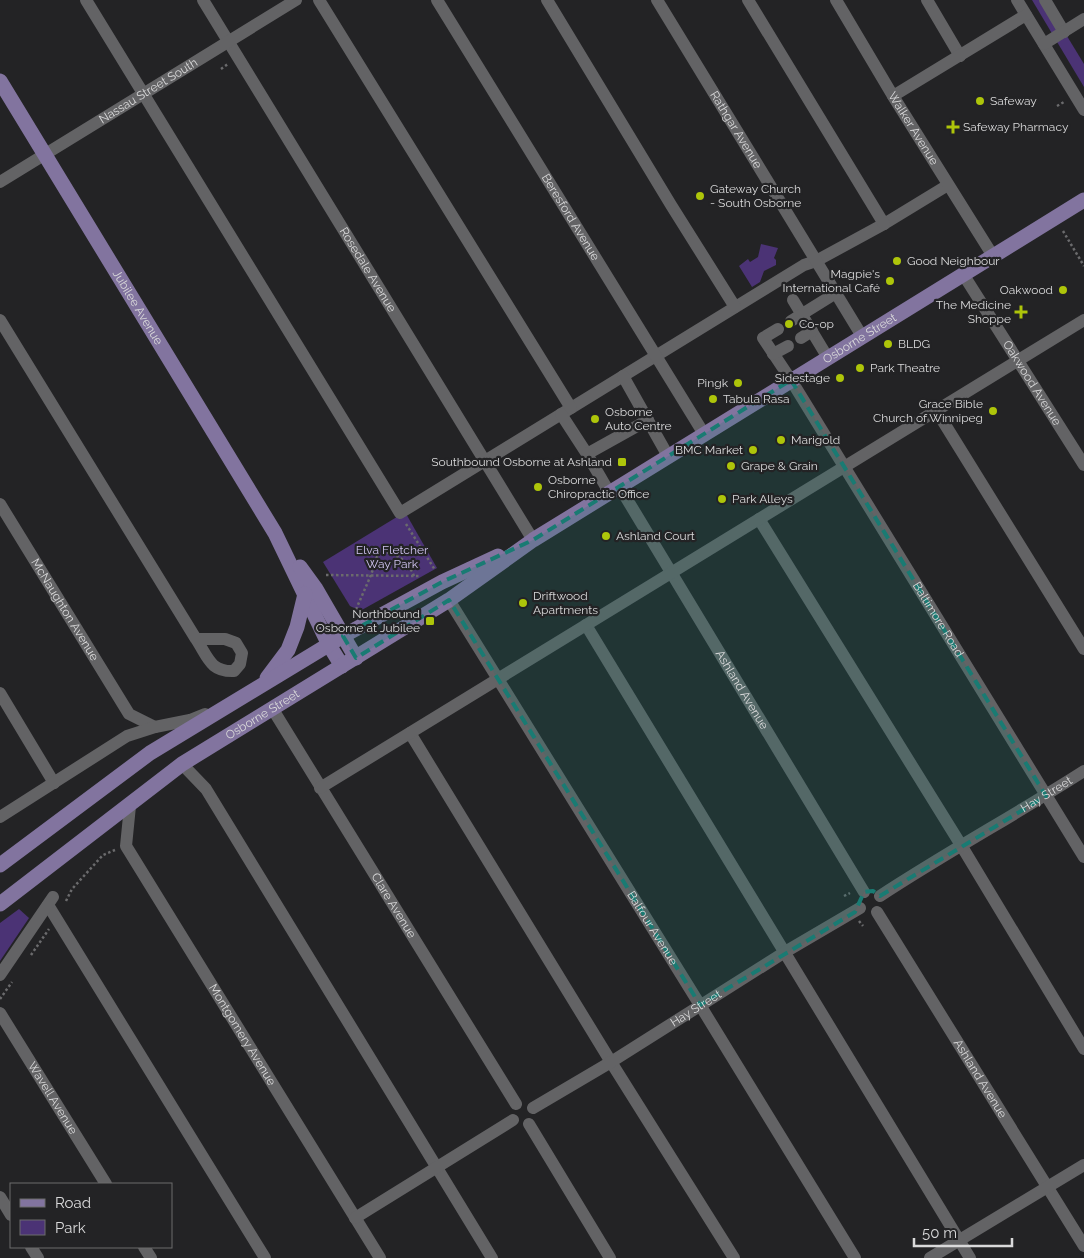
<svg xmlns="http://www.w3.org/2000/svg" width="1084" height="1258" viewBox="0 0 1084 1258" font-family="Raleway,sans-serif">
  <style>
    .green { fill: #4b3375 }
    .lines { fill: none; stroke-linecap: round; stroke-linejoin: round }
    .path { stroke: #6b6b6d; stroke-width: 2.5; stroke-dasharray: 2.5 2.5; stroke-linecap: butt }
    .minor { stroke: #636365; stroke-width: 12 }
    .major { stroke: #82749f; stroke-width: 15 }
    .marked { fill: #197b73; fill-opacity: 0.2; stroke: #197b73; stroke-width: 4; stroke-dasharray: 10 6; stroke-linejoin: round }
    .poi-dot { fill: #aec50a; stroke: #232325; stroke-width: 2 }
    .labels { text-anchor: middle; stroke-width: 4.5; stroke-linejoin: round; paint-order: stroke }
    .street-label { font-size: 12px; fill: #d9d9da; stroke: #232325 }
    .poi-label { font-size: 12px; fill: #d9d9da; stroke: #232325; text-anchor: start }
    .park-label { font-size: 12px; fill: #d0c4f0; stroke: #232325 }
  </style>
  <rect width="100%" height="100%" fill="#232325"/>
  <g class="green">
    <polygon points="1032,0 1045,0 1084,64 1084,87"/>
    <polygon points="761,244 778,248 774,258 776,260 776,265 764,271 760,282 752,287 739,266 748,259 750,262 758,257"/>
    <polygon points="405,512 437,568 360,611 350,606 323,562"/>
    <polygon points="19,909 29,918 0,961 0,923"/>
  </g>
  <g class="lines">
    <g class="path">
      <polyline points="221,69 228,64"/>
      <polyline points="1057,106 1064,102"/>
      <polyline points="1063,231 1084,266"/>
      <polyline points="406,524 435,570"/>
      <path d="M 367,553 C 387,549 406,555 414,576"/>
      <polyline points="326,575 421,576"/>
      <polyline points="354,614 371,575 379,551"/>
      <polyline points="844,896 850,893"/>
      <polyline points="66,901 72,889 103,855 115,850"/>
      <polyline points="859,921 863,926"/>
      <polyline points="31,955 49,929"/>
      <polyline points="0,999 12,982"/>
    </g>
    <g class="minor">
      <polyline points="86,0 400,513 804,265 816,261 884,224 948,185"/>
      <path id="s1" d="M 203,0 L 533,540"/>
      <polyline points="319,0 571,408"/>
      <path id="s2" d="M 437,0 L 704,434"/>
      <polyline points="547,0 671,205 735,307"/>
      <path id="s3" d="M 657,0 L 862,336"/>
      <polyline points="748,0 884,224"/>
      <path id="s4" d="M 836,0 L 893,96 L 993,256"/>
      <polyline points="927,0 960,56"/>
      <polyline points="1017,0 1084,110"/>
      <polyline points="1045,0 1064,32"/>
      <polyline points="1044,44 1084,19"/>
      <polyline points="893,96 1026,15"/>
      <path id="s5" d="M 0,182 L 296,0"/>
      <path id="s6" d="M 963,274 L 1084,465"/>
      <polyline points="793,300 828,358"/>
      <path d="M 0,320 L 196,639 C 208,657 210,672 234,671 L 240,664 L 242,653 L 236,643 L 225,639 L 196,639"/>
      <polyline points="791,321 836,293"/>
      <path id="s7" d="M 778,329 L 763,338 L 791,380 L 1084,857"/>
      <polyline points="801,338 812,331"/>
      <polyline points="773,354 788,346"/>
      <polyline points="623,376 668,456"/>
      <polyline points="936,410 1084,649"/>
      <polyline points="561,414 587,454"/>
      <path id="s8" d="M 619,486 L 864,892"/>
      <polyline points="609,492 587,454 648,420"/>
      <path id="s9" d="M 0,504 L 129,714 L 155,727"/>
      <polyline points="759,519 961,845 1084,1049"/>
      <path id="s10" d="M 449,600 L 700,1005 L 855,1258"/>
      <polyline points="586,625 970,1258"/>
      <polyline points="0,693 54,783"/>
      <path id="s11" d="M 272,708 L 516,1104"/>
      <polyline points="410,733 611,1062 734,1258"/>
      <polyline points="182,764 206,789 492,1258"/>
      <polyline points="320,788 1084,320"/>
      <path id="s12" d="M 130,806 L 126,846 L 380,1258"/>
      <polyline points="0,817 127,736 155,727 190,720 205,714"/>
      <path id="s13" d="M 880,896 C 947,852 1017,814 1084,771"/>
      <polyline points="48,905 265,1258"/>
      <path id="s14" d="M 877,912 L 1084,1246"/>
      <polyline points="0,975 53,897"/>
      <path id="s15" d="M 0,1013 L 106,1184"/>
      <path id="s16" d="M 533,1108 L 611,1062 L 785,952 L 860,908"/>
      <polyline points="529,1124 610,1258"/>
      <polyline points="0,1197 11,1215"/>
      <polyline points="355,1218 513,1120"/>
      <polyline points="31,1247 38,1258"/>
      <polyline points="144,1247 151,1258"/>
      <polyline points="930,1258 1084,1165"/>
    </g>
    <g class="major">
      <path id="s17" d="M 0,81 L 275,533 L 329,645 L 342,666"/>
      <polyline points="300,567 316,589 356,658"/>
      <polyline points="267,678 288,650 297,627 305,594"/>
      <polyline points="0,865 150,753 343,636 442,582 498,556"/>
      <path id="s18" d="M 0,904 L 182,764 L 449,600 L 533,540 L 1084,200"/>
    </g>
  </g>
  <path class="marked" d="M 791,380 L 1046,796 L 880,896 L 873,891 L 864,892 L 855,912 L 700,1005 L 449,600 L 356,658 L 343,636 L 442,582 L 533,540 Z"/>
  <g class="poi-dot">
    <circle cx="980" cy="101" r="5"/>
    <path d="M950.5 119.5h5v5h5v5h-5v5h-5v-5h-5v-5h5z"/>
    <circle cx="700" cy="196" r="5"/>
    <circle cx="897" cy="261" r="5"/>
    <circle cx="890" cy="281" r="5"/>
    <circle cx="1063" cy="290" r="5"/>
    <path d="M1018.5 304.5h5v5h5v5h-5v5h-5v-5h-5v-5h5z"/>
    <circle cx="789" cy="324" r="5"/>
    <circle cx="888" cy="344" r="5"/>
    <circle cx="860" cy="368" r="5"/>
    <circle cx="840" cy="378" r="5"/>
    <circle cx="738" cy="383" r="5"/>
    <circle cx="713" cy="399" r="5"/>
    <circle cx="993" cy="411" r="5"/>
    <circle cx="595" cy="419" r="5"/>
    <circle cx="781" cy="440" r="5"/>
    <circle cx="753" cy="450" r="5"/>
    <rect x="617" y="457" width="10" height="10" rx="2.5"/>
    <circle cx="731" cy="466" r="5"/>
    <circle cx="538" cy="487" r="5"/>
    <circle cx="722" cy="499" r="5"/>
    <circle cx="606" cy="536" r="5"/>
    <circle cx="523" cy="603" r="5"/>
    <rect x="425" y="616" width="10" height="10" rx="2.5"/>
  </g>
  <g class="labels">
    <g class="street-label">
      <text dy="4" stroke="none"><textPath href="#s5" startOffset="174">Nassau Street South</textPath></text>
      <text dy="4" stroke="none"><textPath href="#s4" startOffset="150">Walker Avenue</textPath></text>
      <text dy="4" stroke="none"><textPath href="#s3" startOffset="152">Rathgar Avenue</textPath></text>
      <text dy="4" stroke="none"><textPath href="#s2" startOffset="255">Beresford Avenue</textPath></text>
      <text dy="4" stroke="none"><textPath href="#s1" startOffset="316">Rosedale Avenue</textPath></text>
      <text dy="4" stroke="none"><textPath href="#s17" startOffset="265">Jubilee Avenue</textPath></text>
      <text dy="4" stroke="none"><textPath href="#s18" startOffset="1030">Osborne Street</textPath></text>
      <text dy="4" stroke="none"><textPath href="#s6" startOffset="129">Oakwood Avenue</textPath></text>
      <text dy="4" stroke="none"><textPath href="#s9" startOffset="124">McNaughton Avenue</textPath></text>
      <text dy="4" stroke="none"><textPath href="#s7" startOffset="349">Baltimore Road</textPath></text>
      <text dy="4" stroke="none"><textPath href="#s8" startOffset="238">Ashland Avenue</textPath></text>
      <text dy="4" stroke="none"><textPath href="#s18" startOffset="324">Osborne Street</textPath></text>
      <text dy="4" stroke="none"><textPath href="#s13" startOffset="195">Hay Street</textPath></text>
      <text dy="4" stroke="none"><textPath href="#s11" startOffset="232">Clare Avenue</textPath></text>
      <text dy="4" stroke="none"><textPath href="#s10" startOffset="386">Balfour Avenue</textPath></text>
      <text dy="4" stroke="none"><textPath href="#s16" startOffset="191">Hay Street</textPath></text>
      <text dy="4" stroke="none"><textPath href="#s12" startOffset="262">Montgomery Avenue</textPath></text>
      <text dy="4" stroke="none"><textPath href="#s14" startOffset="196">Ashland Avenue</textPath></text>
      <text dy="4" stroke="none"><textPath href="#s15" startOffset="100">Wavell Avenue</textPath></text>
    </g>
    <g class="poi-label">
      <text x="990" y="105">Safeway</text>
      <text x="963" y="131">Safeway Pharmacy</text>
      <text x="710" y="193">Gateway Church<tspan x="710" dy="14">- South Osborne</tspan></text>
      <text x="907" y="265">Good Neighbour</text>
      <text x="880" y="278" text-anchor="end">Magpie's<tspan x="880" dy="14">International Café</tspan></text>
      <text x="1053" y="294" text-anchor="end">Oakwood</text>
      <text x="1011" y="309" text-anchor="end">The Medicine<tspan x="1011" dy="14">Shoppe</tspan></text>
      <text x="799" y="328">Co-op</text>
      <text x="898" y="348">BLDG</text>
      <text x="870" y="372">Park Theatre</text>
      <text x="830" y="382" text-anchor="end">Sidestage</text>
      <text x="728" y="387" text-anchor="end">Pingk</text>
      <text x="723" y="403">Tabula Rasa</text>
      <text x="983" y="408" text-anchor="end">Grace Bible<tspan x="983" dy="14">Church of Winnipeg</tspan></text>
      <text x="605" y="416">Osborne<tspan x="605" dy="14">Auto Centre</tspan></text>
      <text x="791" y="444">Marigold</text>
      <text x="743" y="454" text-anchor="end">BMC Market</text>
      <text x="612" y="466" text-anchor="end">Southbound Osborne at Ashland</text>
      <text x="741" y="470">Grape &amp; Grain</text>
      <text x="548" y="484">Osborne<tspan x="548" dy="14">Chiropractic Office</tspan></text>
      <text x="732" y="503">Park Alleys</text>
      <text x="616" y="540">Ashland Court</text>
      <text x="533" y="600">Driftwood<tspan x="533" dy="14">Apartments</tspan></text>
      <text x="420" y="618" text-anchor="end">Northbound<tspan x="420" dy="14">Osborne at Jubilee</tspan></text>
    </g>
    <g class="park-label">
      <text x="392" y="554">Elva Fletcher<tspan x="392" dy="14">Way Park</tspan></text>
    </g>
  </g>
  <rect x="10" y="1183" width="162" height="65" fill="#232325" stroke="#6c6c6d"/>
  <rect x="20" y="1199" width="25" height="8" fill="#82749f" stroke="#6c6c6d"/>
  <text x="55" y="1208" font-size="15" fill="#d9d9da">Road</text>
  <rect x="20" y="1220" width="25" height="15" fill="#4b3375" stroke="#6c6c6d"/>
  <text x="55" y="1233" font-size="15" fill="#d9d9da">Park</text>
  <path d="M914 1238v8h98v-8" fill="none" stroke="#d9d9da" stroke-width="2.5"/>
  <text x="922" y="1238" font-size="15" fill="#d9d9da" stroke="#232325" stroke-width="4" paint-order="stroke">50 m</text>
</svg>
